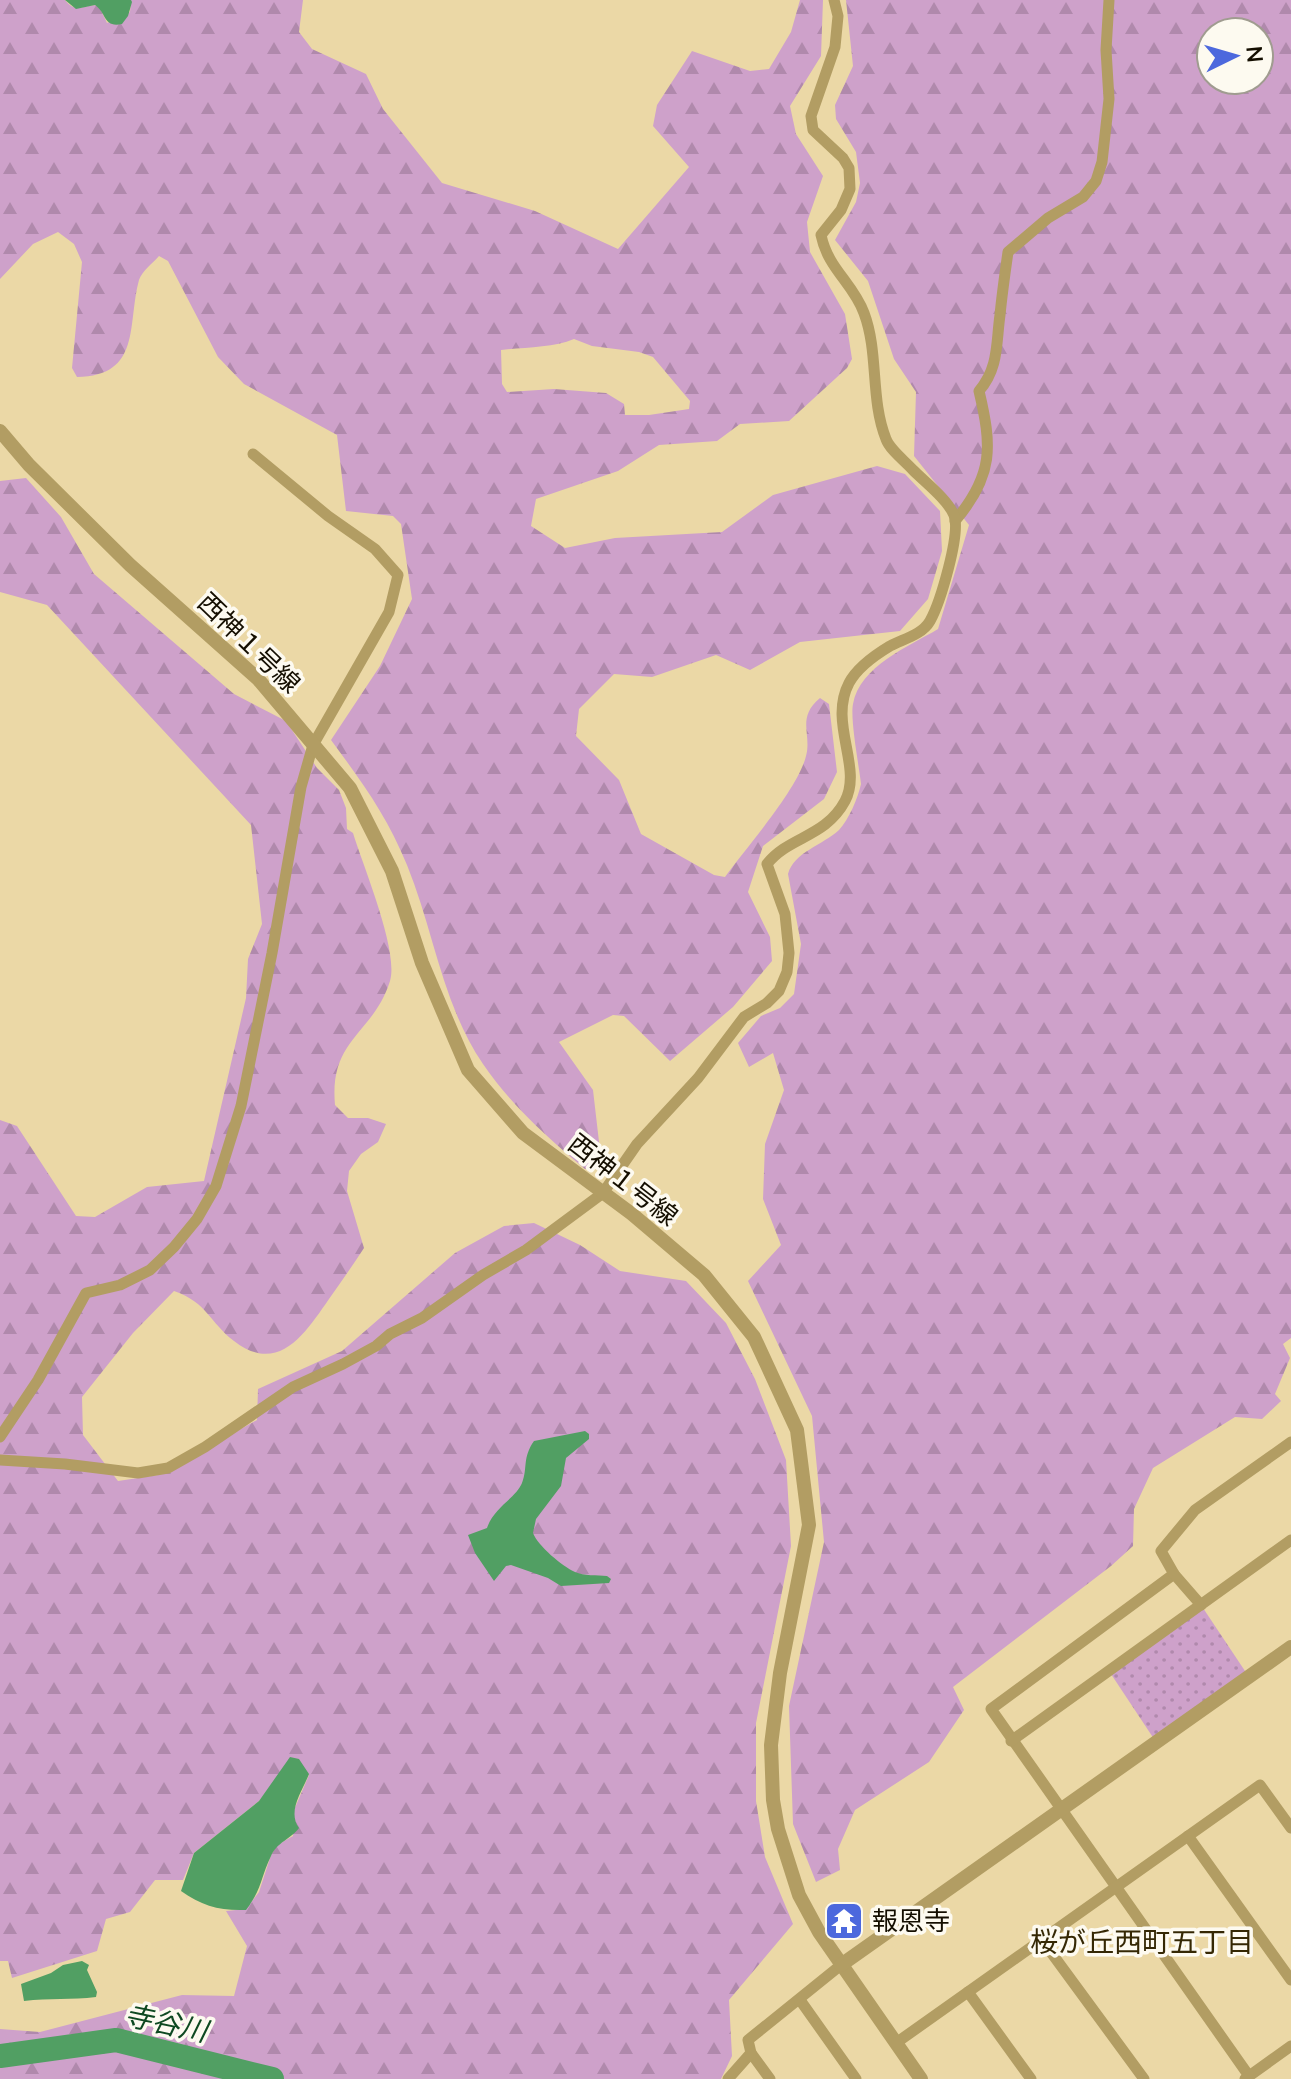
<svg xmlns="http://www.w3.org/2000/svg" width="1291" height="2079" viewBox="0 0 1291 2079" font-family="'Nunito Sans','Noto Sans JP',sans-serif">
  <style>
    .forest { fill: url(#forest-firs); fill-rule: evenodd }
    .park { fill: url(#park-dots) }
    .water { fill: #519f63 }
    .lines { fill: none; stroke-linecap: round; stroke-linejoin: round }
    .river { stroke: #519f63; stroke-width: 24 }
    .minor { stroke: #b29d63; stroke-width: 11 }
    .tertiary { stroke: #b29d63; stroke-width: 14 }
    .labels { text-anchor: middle; stroke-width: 7; stroke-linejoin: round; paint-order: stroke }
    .street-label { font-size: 26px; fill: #140e00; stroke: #fdfaf0 }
    .poi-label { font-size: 26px; fill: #140e00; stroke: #fdfaf0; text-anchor: start }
    .neighbourhood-label { font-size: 28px; fill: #352804; stroke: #fdfaf0 }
    .water-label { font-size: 28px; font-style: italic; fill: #0e4921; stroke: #fdfaf0 }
  </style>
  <defs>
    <pattern id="forest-firs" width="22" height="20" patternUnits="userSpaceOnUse" patternTransform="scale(2)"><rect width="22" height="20" fill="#cea1ca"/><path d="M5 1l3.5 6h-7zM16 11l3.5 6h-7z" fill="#b089ac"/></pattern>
    <pattern id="park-dots" width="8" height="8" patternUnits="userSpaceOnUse" patternTransform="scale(2)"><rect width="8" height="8" fill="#cea1ca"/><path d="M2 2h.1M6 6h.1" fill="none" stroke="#b089ac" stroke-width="1.8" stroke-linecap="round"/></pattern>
  </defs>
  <rect width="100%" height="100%" fill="#ebd8a6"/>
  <g class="forest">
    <path d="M 0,0 L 65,0 C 75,13 82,6 95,5 L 100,8 L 107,23 L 130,12 L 131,0 L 303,0 L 299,32 L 312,49 L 366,74 L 383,109 L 442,183 L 535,211 L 618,249 L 689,167 L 653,126 L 657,105 L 692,51 L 750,71 L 769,69 L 791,32 L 800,0 L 823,0 L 821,56 L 790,106 L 796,134 L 823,176 L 807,222 L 810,252 L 845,314 L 852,359 L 847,368 L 789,421 L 740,424 L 717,441 L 659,445 L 618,471 L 536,499 L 531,526 L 565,548 L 615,538 L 722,532 L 773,495 L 877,466 L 905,474 L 940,511 L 942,551 L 928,599 L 900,631 L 800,642 L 750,670 L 716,655 L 652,677 L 614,674 L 579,709 L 576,736 L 619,780 L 641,834 L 714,875 L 725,877 C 746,848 798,789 806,756 C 812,734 796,718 820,698 L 829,704 L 837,772 L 824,799 L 763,846 L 748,892 L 770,937 L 772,961 L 733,1007 L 670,1061 L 624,1016 L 613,1015 L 559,1042 L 593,1090 L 601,1159 L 595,1167 L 585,1169 C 548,1138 511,1105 483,1064 C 442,1004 434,931 407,865 C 387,816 362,782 331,740 L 380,666 L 412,599 L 401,524 L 393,516 L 346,511 L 337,435 L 244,384 L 218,357 L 168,261 L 159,256 C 153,263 142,271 139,280 C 127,324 142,376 77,377 L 72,368 L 82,262 L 74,244 L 58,232 L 33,244 L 0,279 ZM 574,339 L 592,346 L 639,352 L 653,357 L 690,401 L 689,409 L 649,415 L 625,415 L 624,404 L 606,393 L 554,389 L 507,392 L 502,384 L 501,350 C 525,347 553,348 574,339 Z"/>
    <path d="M 846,0 L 1291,0 L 1291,1338 L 1283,1344 L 1290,1358 L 1275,1394 L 1281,1401 L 1262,1419 L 1235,1417 L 1153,1468 L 1134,1509 L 1133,1546 L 1111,1566 L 953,1687 L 964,1710 L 929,1762 L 855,1810 L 838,1849 L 840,1870 L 816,1882 L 793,1824 L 789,1706 L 824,1542 L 812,1416 L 748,1281 L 781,1245 L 763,1199 L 765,1144 L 784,1090 L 773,1053 L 749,1067 L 738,1043 L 761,1016 L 780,1008 L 794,994 L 801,944 L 788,874 C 794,852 823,845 839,830 C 849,819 858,798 861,784 C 859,766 850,720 853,704 C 860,666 908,647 938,629 L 969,525 L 914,456 L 916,392 L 894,359 L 868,281 L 835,240 L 856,202 L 860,183 L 856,152 L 836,119 L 835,105 L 853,66 ZM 1211,32 L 1259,32 L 1259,80 L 1211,80 Z"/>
    <path d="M 26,478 L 61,517 L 94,574 L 234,694 L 286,721 L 317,768 L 339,790 L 346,808 L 347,829 L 353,833 C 363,866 399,951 390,981 C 373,1035 329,1038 335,1105 L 348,1118 L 368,1118 L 386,1124 L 378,1142 L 361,1154 L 349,1171 L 347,1191 L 364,1248 C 353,1265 341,1282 329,1299 C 306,1332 279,1376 234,1341 C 209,1322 208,1303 174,1291 L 133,1333 L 82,1397 L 83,1435 L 118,1481 L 158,1475 L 257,1420 L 258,1389 L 342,1351 L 455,1253 L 504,1226 L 534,1223 L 580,1245 L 620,1271 L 686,1281 L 726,1323 L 755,1379 L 786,1460 L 791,1546 L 756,1723 L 756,1801 L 765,1857 L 793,1924 L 729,2000 L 732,2056 L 721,2079 L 0,2079 L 0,2029 L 40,2032 L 182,1995 L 234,1996 L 247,1946 L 226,1911 L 246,1909 L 259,1892 L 271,1855 L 277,1845 L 293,1836 L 294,1810 L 309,1775 L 274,1783 L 259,1801 L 194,1853 L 183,1880 L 155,1880 L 130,1912 L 106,1919 L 97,1951 L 12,1978 L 8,1961 L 0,1961 L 0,1120 L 17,1126 L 76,1216 L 95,1217 L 147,1187 L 204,1181 L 246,998 L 248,959 L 262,924 L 251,825 L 47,605 L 0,592 L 0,481 Z"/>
  </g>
  <polygon class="park" points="1201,1605 1249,1677 1156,1742 1109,1671"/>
  <g class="water">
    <path d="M 65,0 L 131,0 L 132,2 L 128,16 L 122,24 C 103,28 107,13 95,5 L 76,9 Z"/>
    <path d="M 585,1431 L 589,1434 L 589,1439 L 566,1458 L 561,1486 L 536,1519 L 533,1533 C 538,1546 562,1566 575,1572 C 584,1576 597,1575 607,1576 L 611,1579 L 609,1583 L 561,1586 L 548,1578 L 511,1565 L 506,1566 L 494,1581 L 475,1553 L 468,1535 L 487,1528 C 494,1507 516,1498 522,1483 C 528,1468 522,1458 534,1441 Z"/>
    <path d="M 290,1757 L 299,1759 L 309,1774 C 302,1792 287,1811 299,1828 C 291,1839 277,1842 271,1856 C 260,1879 263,1887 246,1910 C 220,1911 202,1906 181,1891 L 194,1853 L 259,1801 Z"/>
    <path d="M 82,1961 L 89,1965 L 87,1970 L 97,1992 L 96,1997 C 72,2000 49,1998 24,2001 L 21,1984 L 51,1973 L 63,1965 Z"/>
  </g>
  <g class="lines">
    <polyline class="river" points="0,2056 116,2040 272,2079"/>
    <g class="minor">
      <path d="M 955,521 C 994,475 992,446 979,391 C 999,368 996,343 1000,315 C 1002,294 1005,273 1008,252 L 1048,218 L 1083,197 L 1096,181 L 1102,162 L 1109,99 L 1106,50 L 1109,0"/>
      <polyline points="0,1437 38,1380 86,1293 120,1285 150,1270 174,1247 197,1219 216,1186 241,1106 272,953 301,787 313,745 389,612 398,575 375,549 328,516 253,454"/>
      <path d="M 0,1460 L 65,1464 L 138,1473 L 168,1468 L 205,1447 L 293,1387 L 343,1364 L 376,1346 L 390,1334 L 422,1318 L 483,1275 L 526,1250 L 603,1193 L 637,1144 L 698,1078 L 744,1017 L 767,1003 L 779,991 L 787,972 L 789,953 L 785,914 L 767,864 C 789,836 825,838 845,801 C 863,767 828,723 849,683 C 857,668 875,655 890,646 C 903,639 922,635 930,621 C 940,603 961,534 954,515 C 947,499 926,483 913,470 C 905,461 890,450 886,439 C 870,399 879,353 864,313 C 853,283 828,269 821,235 L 841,210 L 850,189 L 849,168 L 843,158 L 813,130 L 811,116 L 835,47 L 838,16 L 834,0"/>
      <polyline points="1174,1574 991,1709 1249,2076"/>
      <polyline points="1201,1605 1174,1574 1161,1551 1195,1510 1291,1442"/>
      <polyline points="1011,1741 1291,1540"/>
      <polyline points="1188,1836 1291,1980"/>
      <polyline points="1042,1940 1144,2079"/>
      <polyline points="968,1992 1031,2079"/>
      <polyline points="800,2000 856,2079"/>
      <polyline points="896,2043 1260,1785 1291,1828"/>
      <polyline points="751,2053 770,2079"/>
      <polyline points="728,2079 751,2053 748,2040 841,1965"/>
      <polyline points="1245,2079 1291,2046"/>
    </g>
    <g class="tertiary">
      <polyline points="0,431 29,465 130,565 258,679 350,788 392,871 422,963 468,1070 523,1133 632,1214 704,1275 754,1337 797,1430 809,1525 780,1673 771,1745 773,1800 778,1829 799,1895 819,1932 921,2079"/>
      <polyline points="841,1965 1291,1647"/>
    </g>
  </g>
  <defs>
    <symbol id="temple-square" viewBox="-11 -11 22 22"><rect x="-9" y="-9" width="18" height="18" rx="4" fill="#4c68dd" stroke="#fdfaf0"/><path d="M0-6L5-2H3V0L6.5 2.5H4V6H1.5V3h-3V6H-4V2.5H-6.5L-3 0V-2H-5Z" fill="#fff"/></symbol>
  </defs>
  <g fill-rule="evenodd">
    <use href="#temple-square" x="822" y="1899" width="44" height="44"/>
  </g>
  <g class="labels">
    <g class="street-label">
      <text transform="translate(249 643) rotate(44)" y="9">西神１号線</text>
      <text transform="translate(623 1180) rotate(38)" y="9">西神１号線</text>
    </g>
    <g class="poi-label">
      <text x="872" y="1930">報恩寺</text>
    </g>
    <g class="neighbourhood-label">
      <text x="1142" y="1952">桜が丘西町五丁目</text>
    </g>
    <g class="water-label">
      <text transform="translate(166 2023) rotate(12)" y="10">寺谷川</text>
    </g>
  </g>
  <g transform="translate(1235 56) rotate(85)"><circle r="38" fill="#fdfaf0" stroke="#a09c90" stroke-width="2"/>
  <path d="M0-6L14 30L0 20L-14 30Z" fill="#4c68dd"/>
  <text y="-12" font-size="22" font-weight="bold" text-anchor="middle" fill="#140e00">N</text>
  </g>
</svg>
